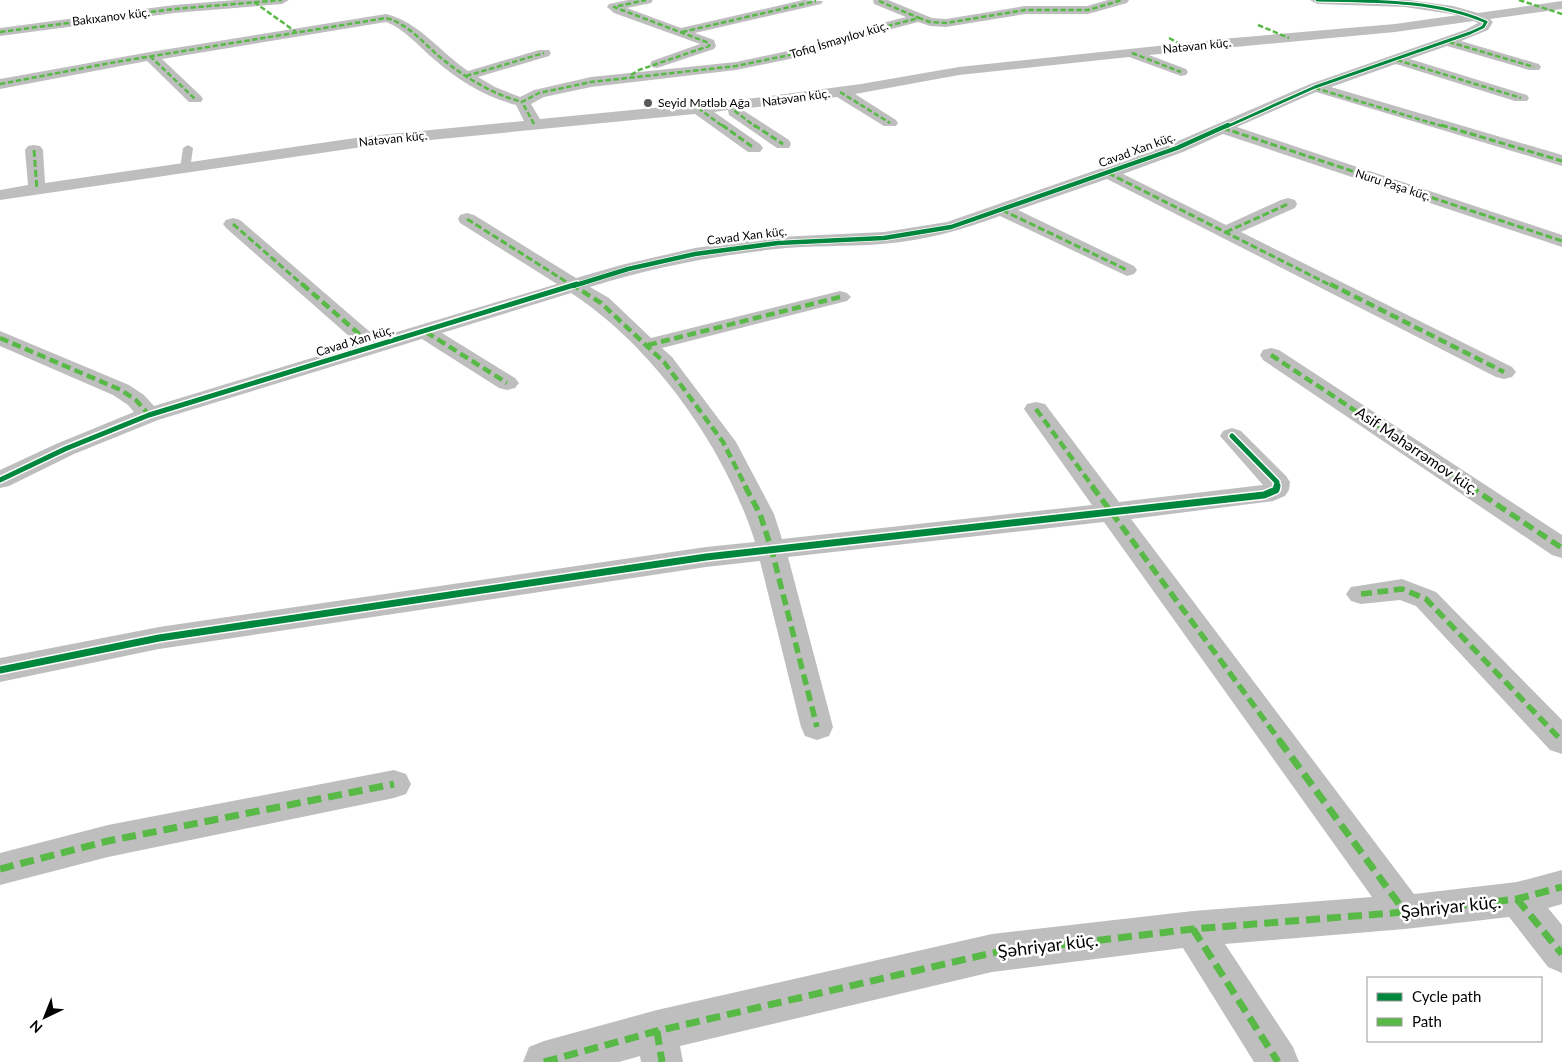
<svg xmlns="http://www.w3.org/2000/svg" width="1562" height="1062" viewBox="0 0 1562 1062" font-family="Lato,sans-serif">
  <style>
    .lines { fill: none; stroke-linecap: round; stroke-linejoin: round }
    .service { fill: #bebebe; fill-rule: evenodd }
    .minor { fill: #bebebe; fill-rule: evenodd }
    .quiet-far4 { stroke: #58b947; stroke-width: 2.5; stroke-dasharray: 5.5 2.5; stroke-linecap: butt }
    .quiet-far3 { stroke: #58b947; stroke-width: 3; stroke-dasharray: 7 3; stroke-linecap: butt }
    .quiet-far2 { stroke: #58b947; stroke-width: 4.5; stroke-dasharray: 9 4.5; stroke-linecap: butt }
    .quiet-far1 { stroke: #58b947; stroke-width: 5.5; stroke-dasharray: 11 5.5; stroke-linecap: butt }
    .quiet { stroke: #58b947; stroke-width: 7; stroke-dasharray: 14 7; stroke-linecap: butt }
    .cycleway-far3-casing { stroke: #fff; stroke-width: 5 }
    .cycleway-far2-casing { stroke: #fff; stroke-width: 6 }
    .cycleway-far1-casing { stroke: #fff; stroke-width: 8 }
    .cycleway-casing { stroke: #fff; stroke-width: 10 }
    .cycleway-far3 { stroke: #00873e; stroke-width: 3 }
    .cycleway-far2 { stroke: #00873e; stroke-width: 4.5 }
    .cycleway-far1 { stroke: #00873e; stroke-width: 5 }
    .cycleway { stroke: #00873e; stroke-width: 7 }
    .poi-dot { fill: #595959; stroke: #fff; stroke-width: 2 }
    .labels { text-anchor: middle; stroke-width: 5; stroke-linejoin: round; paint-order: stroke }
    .far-street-label { font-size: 12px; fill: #000; stroke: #fff }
    .far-poi-label { font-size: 12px; fill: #000; stroke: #fff; text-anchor: start }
    .street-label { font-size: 15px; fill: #000; stroke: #fff }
    .near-street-label { font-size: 18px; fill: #000; stroke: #fff }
  </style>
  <rect width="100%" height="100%" fill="#fff"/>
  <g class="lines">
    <polygon class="service" points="188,145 193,148 190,169 185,172 180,169 183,148"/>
    <g class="minor">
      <polygon points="235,0 289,0 282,4 174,13 0,36 0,28 174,5"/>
      <polygon points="628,0 653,0 651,3 627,8 681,28 803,0 823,1 821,4 695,33 714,40 716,46 714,49 657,68 652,67 650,64 652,61 700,44 614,13 607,7 609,4"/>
      <path d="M 873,0 L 888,0 L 932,18 L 946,19 L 1025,6 L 1087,6 L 1108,0 L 1129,0 L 1127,3 L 1088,14 L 1025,14 L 946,27 L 930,26 L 918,22 L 877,33 L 809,55 L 736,70 L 591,87 L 544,97 L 531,104 L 540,119 L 755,98 L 861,84 L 959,67 L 1233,38 L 1395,24 L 1458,15 L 1405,7 L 1317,4 L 1310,0 L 1409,0 L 1453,6 L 1478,13 L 1562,1 L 1562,9 L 1490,19 L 1493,22 L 1488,30 L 1461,41 L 1539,64 L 1541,67 L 1539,70 L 1529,70 L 1447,46 L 1410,59 L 1527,95 L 1529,98 L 1527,101 L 1515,101 L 1396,64 L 1331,87 L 1562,155 L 1562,166 L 1316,92 L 1237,127 L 1562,235 L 1562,247 L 1223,134 L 1183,152 L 1123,174 L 1226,225 L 1281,200 L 1288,198 L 1295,200 L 1297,204 L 1295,208 L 1241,232 L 1512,367 L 1516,372 L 1512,377 L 1504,379 L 1496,377 L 1107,179 L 1018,210 L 1134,266 L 1137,270 L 1134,274 L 1127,276 L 1000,216 C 962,230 923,241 882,244 C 847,247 811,245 776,249 C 712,256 651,268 590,287 L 609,298 L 651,338 L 840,291 L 847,293 L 851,297 L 847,301 L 662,348 L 672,357 L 736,442 L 774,514 L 782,539 L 1092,505 L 1024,409 L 1027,404 L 1036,402 L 1045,404 L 1119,502 L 1263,485 L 1220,436 L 1223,431 L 1232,428 L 1241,431 L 1286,476 L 1290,482 L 1289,490 L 1285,496 L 1273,501 L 1131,519 L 1414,894 L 1517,882 L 1562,870 L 1562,904 L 1548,908 L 1562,925 L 1562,973 L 1548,967 L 1509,917 L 1405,929 L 1225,944 L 1293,1047 L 1299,1062 L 1254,1062 L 1183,948 L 992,972 L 680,1046 L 683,1062 L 641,1062 L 640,1056 L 619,1062 L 523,1062 L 529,1047 L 544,1041 L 657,1010 L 992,934 L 1193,911 L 1372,897 L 1104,522 L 788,557 L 833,727 L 829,736 L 817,740 L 805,736 L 801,727 L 760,561 L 706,567 L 159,649 L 0,682 L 0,658 L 159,627 L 706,547 L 755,542 C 726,449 653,346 571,293 L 442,333 L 515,378 L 519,383 L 515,388 L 507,390 L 499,388 L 422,339 L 158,420 L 74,454 L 9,486 L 0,488 L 0,470 L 56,444 L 134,412 L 128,405 L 113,395 L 0,346 L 0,331 L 129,385 L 144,395 L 154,406 L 358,344 L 226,228 L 223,224 L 226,220 L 233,218 L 240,220 L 377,338 L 557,284 L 460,223 L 458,219 L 460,215 L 467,213 L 474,215 L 576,278 L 621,265 L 695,248 L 778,237 L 884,232 L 947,222 L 1171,144 L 1310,84 L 1465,30 L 1478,23 L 1474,21 L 1395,32 L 1149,55 L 1186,69 L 1188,72 L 1186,75 L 1181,76 L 1129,57 L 959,75 L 855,94 L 896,120 L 898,123 L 896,126 L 884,126 L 837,97 L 741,109 L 789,140 L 791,144 L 789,148 L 777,148 L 729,115 L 728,110 L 714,112 L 760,144 L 763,148 L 760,152 L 748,152 L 695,114 L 369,146 L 0,200 L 0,190 L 28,185 L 25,150 L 28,146 L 34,145 L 40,146 L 43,150 L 45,183 L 369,136 L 524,121 L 516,105 C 485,97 459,81 435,60 C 419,47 405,29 386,22 L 162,59 L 201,96 L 203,99 L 201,102 L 189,102 L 147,61 L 0,89 L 0,79 L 150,52 L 386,14 C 419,22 440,52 468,71 L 539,50 L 549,50 L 551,53 L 549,56 L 478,77 L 495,87 L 520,97 L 534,90 L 591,77 L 736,62 L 806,47 L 867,27 L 906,17 L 874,4 Z"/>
      <polygon points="1271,348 1279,350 1562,535 1562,558 1552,555 1263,360 1260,355 1263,350"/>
      <polygon points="1402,579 1436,592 1562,720 1562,754 1550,750 1416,606 1400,600 1361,604 1351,601 1346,594 1351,587"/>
      <polygon points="394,770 406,774 411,784 406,794 394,798 108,857 0,885 0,853 108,825"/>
    </g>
    <g class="quiet-far4">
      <polyline points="1519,0 1562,14"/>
      <polyline points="879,1 919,18"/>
      <polyline points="254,2 296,32"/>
      <polyline points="1258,25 1289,38"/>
      <polyline points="0,32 174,9 282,0"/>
      <polyline points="682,32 816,1"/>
      <polyline points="1169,38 1186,47"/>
      <polyline points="1449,42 1534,67"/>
      <polyline points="1132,53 1181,72"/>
      <polyline points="150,56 195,99"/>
      <polyline points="1397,60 1521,98"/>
      <polyline points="631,75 639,70 709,46 709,43 614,7 646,0"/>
      <polyline points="466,76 544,53"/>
      <path d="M 0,84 L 110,63 L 386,18 C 409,24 424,44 441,58 C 466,78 492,94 522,102"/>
      <polyline points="1315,88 1445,127"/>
      <polyline points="840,92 890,123"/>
      <polyline points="728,106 756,127"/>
      <polyline points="698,108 724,127"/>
      <polyline points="534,124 522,102 539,93 591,82 736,66 809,51 872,30 919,18 930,22 946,23 1025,10 1088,10 1122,0"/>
    </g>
    <g class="quiet-far3">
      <polyline points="722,125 754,148"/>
      <polyline points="754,125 783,144"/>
      <polyline points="1441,125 1562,161"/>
      <polyline points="1223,128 1562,241"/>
      <polyline points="34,150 37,190"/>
      <polyline points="1108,173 1332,286"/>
      <polyline points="1002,210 1127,270"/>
      <polyline points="467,219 573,286"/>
      <polyline points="233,224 304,286"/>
      <polyline points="1226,232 1288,204"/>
    </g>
    <g class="quiet-far2">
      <polyline points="302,284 374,347"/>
      <polyline points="571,284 601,303 664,362 723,442 746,487"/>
      <polyline points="1330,284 1504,372"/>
      <polyline points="426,332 507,383"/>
      <polyline points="0,338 121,390 136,400 149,415"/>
      <polyline points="648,345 840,297"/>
      <polyline points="1271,355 1471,487"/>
      <polyline points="1036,409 1093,487"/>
    </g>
    <g class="quiet-far1">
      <polyline points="745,486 760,514 772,551 817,727"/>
      <polyline points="1092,486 1280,741"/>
      <polyline points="1469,486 1562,548"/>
      <polyline points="1361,594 1402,589 1426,599 1562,741"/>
    </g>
    <g class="quiet">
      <polyline points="1279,740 1405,912"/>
      <polyline points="0,869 108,841 394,784"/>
      <polyline points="1517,899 1562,954"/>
      <polyline points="1193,929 1278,1062"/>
      <polyline points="657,1031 662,1062"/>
      <polyline points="544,1062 657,1031 992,953 1193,929 1405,912 1517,899 1562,887"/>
    </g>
    <defs>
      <path id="cycleway-far3" d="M 1226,127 L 1315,87 L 1470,33 L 1483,27 L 1486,22 C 1436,0 1372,1 1317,0"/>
      <polyline id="cycleway-far2" points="573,286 628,269 695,254 778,243 884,238 951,227 1177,148 1228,125"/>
      <g id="cycleway-far1">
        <polyline points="1232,436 1277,482 1276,487"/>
        <polyline points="0,480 65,449 149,415 577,284"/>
      </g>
      <polyline id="cycleway" points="0,670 159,638 706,557 1264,495 1276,490 1277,486"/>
    </defs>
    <use href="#cycleway-far3" class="cycleway-far3-casing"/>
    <use href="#cycleway-far2" class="cycleway-far2-casing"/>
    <use href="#cycleway-far1" class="cycleway-far1-casing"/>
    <use href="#cycleway" class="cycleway-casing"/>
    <use href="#cycleway-far3" class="cycleway-far3"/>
    <use href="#cycleway-far2" class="cycleway-far2"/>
    <use href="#cycleway-far1" class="cycleway-far1"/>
    <use href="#cycleway" class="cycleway"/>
  </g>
  <circle class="poi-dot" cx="648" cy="103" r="5"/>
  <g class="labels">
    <g class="far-street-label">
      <text transform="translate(111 17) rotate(-7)" y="4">Bakıxanov küç.</text>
      <text transform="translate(839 40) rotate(-17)" y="4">Tofiq İsmayılov küç.</text>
      <text transform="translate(1197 46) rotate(-6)" y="4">Natəvan küç.</text>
      <text transform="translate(796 98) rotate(-8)" y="4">Natəvan küç.</text>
      <text transform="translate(393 139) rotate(-6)" y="4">Natəvan küç.</text>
      <text transform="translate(1137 150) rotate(-20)" y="4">Cavad Xan küç.</text>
      <text transform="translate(1393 185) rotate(18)" y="4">Nuru Paşa küç.</text>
      <text transform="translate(747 236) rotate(-7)" y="4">Cavad Xan küç.</text>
      <text transform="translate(355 341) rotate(-17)" y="4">Cavad Xan küç.</text>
    </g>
    <g class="far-poi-label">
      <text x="658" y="107">Seyid Mətləb Ağa</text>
    </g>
    <g class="street-label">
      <text transform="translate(1417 451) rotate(34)" y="5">Asif Məhərrəmov küç.</text>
    </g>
    <g class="near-street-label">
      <text transform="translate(1451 907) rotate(-6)" y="6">Şəhriyar küç.</text>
      <text transform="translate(1048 946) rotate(-7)" y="6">Şəhriyar küç.</text>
    </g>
  </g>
  <rect x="1367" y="977" width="175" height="65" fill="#ffffff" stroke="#999999"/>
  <rect x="1377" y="993" width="25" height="8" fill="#00873e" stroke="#999999"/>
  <text x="1412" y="1002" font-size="15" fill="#000000">Cycle path</text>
  <rect x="1377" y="1018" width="25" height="8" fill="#58b947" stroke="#999999"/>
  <text x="1412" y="1027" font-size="15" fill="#000000">Path</text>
  <g transform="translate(45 1017) rotate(223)" stroke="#ffffff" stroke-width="4" paint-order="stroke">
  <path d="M0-4L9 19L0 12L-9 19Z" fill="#000000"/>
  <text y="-8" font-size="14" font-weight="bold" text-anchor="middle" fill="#000000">N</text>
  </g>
</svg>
